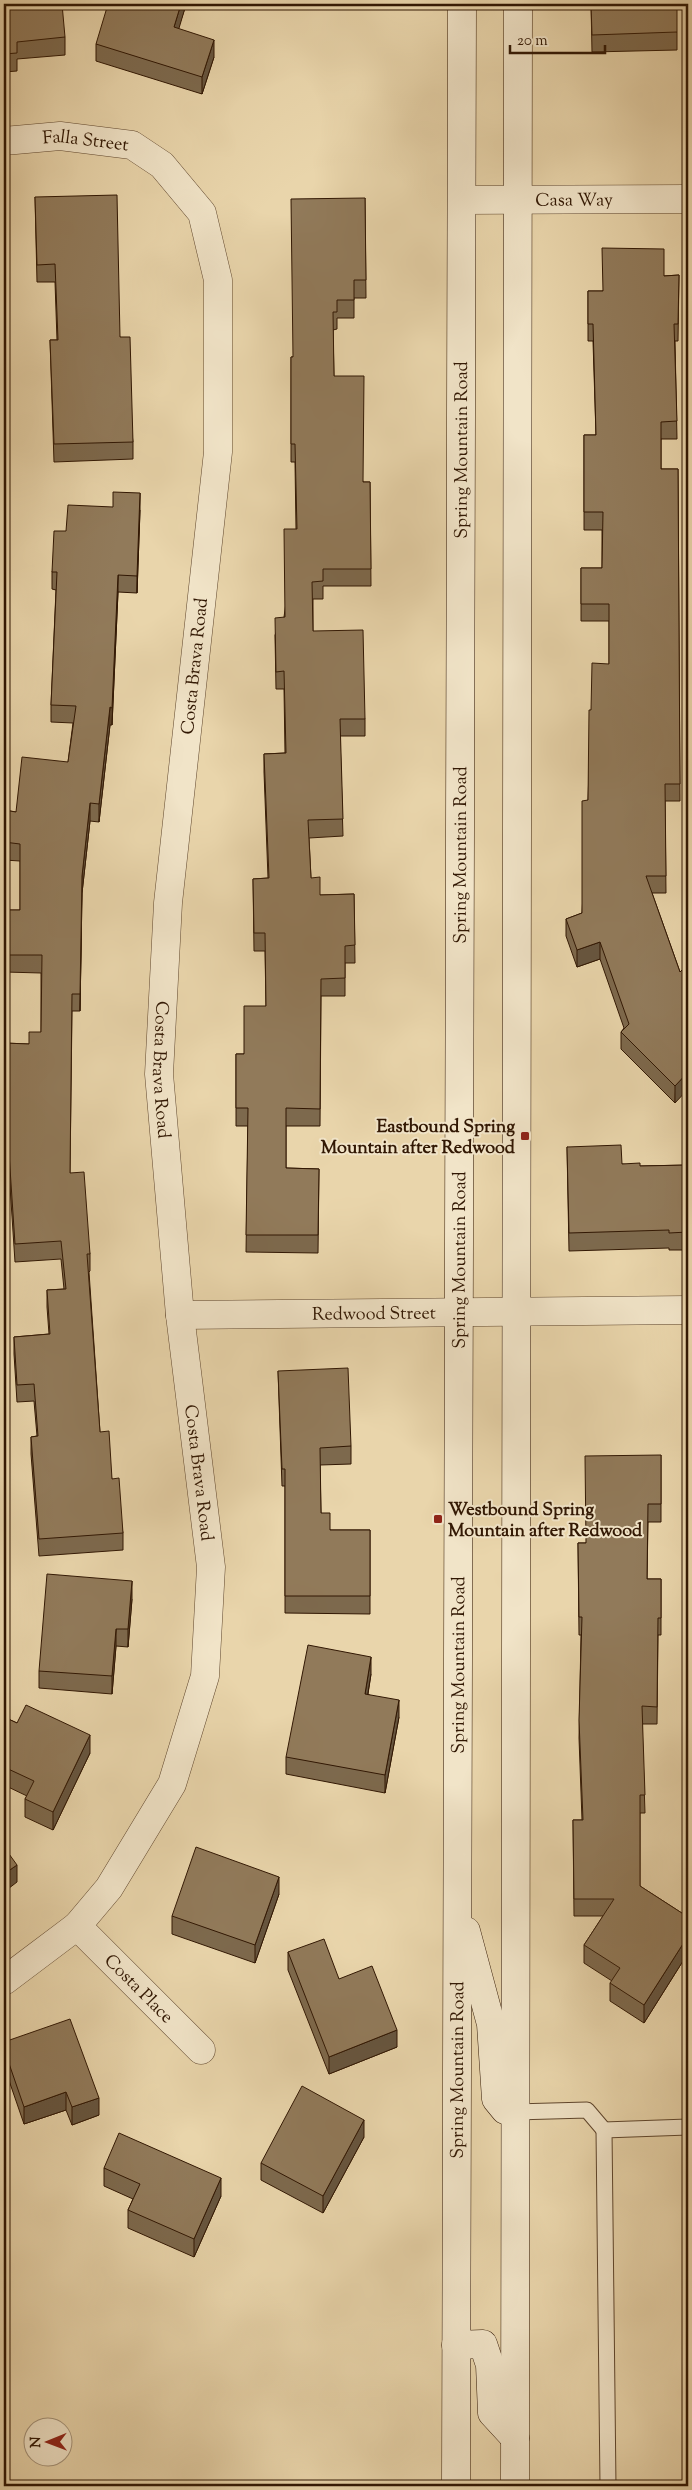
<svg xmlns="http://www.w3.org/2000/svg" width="692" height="2490" viewBox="0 0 692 2490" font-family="'Sorts Mill Goudy',serif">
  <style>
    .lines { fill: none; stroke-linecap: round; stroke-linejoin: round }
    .service-casing { stroke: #5f462d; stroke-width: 17 }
    .minor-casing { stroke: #5f462d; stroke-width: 29 }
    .secondary-casing { stroke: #311703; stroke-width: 29 }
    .service { stroke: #f1e4c8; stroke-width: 15 }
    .minor { stroke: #f1e4c8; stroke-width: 28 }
    .secondary { stroke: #f1e4c8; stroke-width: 28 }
    .wall { fill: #7d694d; stroke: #311703 }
    .shaded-wall { fill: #66553f; stroke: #311703 }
    .building { fill: #917a5a; stroke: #311703 }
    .poi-dot { fill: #8f2418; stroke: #f1e4c8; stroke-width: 2 }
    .labels { text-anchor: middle; stroke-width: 4; stroke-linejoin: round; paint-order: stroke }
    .street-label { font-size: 18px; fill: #311703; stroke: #f1e4c8 }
    .poi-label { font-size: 18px; font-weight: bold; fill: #311703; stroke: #f1e4c8; text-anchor: end }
  </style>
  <rect width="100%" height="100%" fill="#e9d5ab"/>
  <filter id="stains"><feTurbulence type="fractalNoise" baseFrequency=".004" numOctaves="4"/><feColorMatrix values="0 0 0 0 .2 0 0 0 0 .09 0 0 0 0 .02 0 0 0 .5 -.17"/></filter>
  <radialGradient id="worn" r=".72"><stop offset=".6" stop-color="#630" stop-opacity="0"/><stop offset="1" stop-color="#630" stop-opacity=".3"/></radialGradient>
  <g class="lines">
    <defs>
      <g id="service">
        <polyline points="515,2112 587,2110 604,2130"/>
        <polyline points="608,2486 604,2130 688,2127"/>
      </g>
      <g id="minor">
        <path id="s1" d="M 4,141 L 60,136 L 132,145 L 162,165 L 202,213 L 218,280 L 218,452 L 168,903 L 159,1074 L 180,1315 L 211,1567 L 205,1676 L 172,1784 L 109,1888 L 77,1926 L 4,1981"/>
        <path id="s2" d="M 462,200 L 688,199"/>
        <path id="s3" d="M 180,1315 L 688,1310"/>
        <path id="s4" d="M 77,1926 L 201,2050"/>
      </g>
      <g id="secondary">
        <polyline points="466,1931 491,2024 496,2099 505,2110 515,2112"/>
        <polyline points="456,2345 483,2344 490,2365 492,2413 515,2438"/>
        <path id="s5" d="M 456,2486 L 462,4"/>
        <polyline points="515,2486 518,4"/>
      </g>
    </defs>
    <use href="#service" class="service-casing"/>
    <use href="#minor" class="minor-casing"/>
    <use href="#secondary" class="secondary-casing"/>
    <use href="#service" class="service"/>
    <use href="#minor" class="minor"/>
    <use href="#secondary" class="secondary"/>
  </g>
  <g class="wall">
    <polygon points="4,4 65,37 65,55 17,59 17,71 4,72"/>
    <polygon points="185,4 185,8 178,29 214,57 202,94 96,61 96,44"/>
    <polygon points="591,4 677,32 677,50 592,52"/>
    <polygon points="35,197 120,337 133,442 133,459 54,462 50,340 57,340 55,282 37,282"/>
    <polygon points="365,198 366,298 354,298 354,318 337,318 337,329 333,330 334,376 363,482 370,482 371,586 323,586 323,599 313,599 313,631 365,719 365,736 340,736 343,836 309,838 311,878 320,895 354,894 355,963 345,963 345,996 321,996 320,1126 286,1126 286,1168 319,1169 318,1253 246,1252 248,1126 236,1126 236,1054 244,1054 266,1006 265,951 254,951 253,879 268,878 264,772 264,754 285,753 284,689 276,689 275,635 284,617 296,529 295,462 291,462 291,357 293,357"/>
    <polygon points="679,275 678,341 675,341 677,439 661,439 661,469 678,469 680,801 665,801 666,893 652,893 680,972 675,1103 621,1049 621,1032 624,1028 600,959 577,967 566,936 566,919 582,913 588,800 591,710 609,664 609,621 581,621 581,568 602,568 602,530 584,530 584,435 596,435 593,341 588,341 588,291 602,291 664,276"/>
    <polygon points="140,510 137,593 118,592 112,725 110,725 99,822 90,821 82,893 80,1011 72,1011 70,1173 90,1254 90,1271 89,1272 100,1432 112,1479 123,1533 123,1550 39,1556 31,1454 31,1437 37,1436 34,1401 17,1402 14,1354 14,1337 49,1334 47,1307 47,1290 64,1289 61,1259 15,1262 8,1156 8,1117 4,1117 4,1043 29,1044 41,1032 41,973 5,972 6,910 20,910 20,861 4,860 4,810 16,812 68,762 73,723 51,722 51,705 56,590 52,589 52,572 66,531"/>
    <polygon points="567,1147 622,1164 640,1166 688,1165 688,1250 669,1250 669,1248 569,1251"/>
    <polygon points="278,1371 351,1446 351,1464 320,1465 321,1513 330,1530 370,1530 370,1614 285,1613 285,1486 282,1486"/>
    <polygon points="661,1455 661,1522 648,1522 647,1579 661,1579 661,1635 658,1635 657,1724 642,1724 645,1813 640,1813 640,1886 688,1917 688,1953 644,2023 610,2001 610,1983 612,1981 584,1963 584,1945 603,1916 574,1916 573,1820 582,1820 579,1738 581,1635 579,1635 578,1543 586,1543"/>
    <polygon points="132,1599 128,1647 116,1646 112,1694 39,1688 39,1671"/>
    <polygon points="371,1674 368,1694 399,1717 385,1793 286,1774 286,1757"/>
    <polygon points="4,1717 17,1723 90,1753 53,1830 25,1817 25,1799 27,1796 4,1785"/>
    <polygon points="279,1894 255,1963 172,1934 172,1916"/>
    <polygon points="288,1952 339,1979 397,2047 329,2074 288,1970"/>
    <polygon points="4,2042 99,2115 72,2125 66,2110 24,2124 4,2066"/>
    <polygon points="364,2137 323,2213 261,2180 261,2163"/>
    <polygon points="104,2168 221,2196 194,2257 128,2228 128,2210 133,2199 104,2186"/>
  </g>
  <g class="shaded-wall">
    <polygon points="181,4 185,4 185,8 174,45 174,27"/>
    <polygon points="214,40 214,57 202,94 202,77"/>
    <polygon points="140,493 140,510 137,593 137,576"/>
    <polygon points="118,575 118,592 112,725 112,708"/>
    <polygon points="110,707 110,725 99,822 99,804"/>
    <polygon points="90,803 90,821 82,893 80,1011 82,876"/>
    <polygon points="600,942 600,959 577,967 577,950"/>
    <polygon points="688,1072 688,1089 675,1103 675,1086"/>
    <polygon points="132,1581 132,1599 128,1647 128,1629"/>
    <polygon points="116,1629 116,1646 112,1694 112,1676"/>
    <polygon points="371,1657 371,1674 365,1711 365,1694"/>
    <polygon points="399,1700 399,1717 385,1793 385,1775"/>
    <polygon points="90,1735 90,1753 53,1830 53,1812"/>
    <polygon points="17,1865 17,1882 4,1892 4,1874"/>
    <polygon points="279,1877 279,1894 255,1963 255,1945"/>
    <polygon points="688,1936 688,1953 644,2023 644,2005"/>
    <polygon points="397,2030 397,2047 329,2074 329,2057"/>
    <polygon points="66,2092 66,2110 24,2124 24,2107"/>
    <polygon points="99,2098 99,2115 72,2125 72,2107"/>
    <polygon points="364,2120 364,2137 323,2213 323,2196"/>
    <polygon points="221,2178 221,2196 194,2257 194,2239"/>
  </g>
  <g class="building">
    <polygon points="4,4 62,4 65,37 17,42 17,53 4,54"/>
    <polygon points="108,4 181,4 174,27 214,40 202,77 96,44"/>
    <polygon points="591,4 677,4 677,32 592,35"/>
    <polygon points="117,195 120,337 130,337 133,442 54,444 50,340 58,340 55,264 37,265 35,197"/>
    <polygon points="365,198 366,280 354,280 354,300 337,300 337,312 333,312 334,376 364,376 363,482 370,482 371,569 323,569 323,581 312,582 313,631 363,630 365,719 340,719 343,819 308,820 311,878 320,877 320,895 354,894 355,945 345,946 345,978 321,979 320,1109 286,1108 286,1168 319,1169 318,1235 246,1235 248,1108 236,1108 236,1054 244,1054 244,1006 266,1006 265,933 254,933 253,879 269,878 264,754 286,753 284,671 276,672 275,618 285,617 284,529 297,529 295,444 291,444 291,357 293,357 291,199"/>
    <polygon points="602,248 664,249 664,276 679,275 678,324 674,324 677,421 661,422 661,469 678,469 680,784 665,784 666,876 646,876 680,972 688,964 688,1072 675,1086 621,1032 629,1024 600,942 577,950 566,919 582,913 582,801 588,800 589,710 591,710 592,663 609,664 609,604 581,604 581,568 602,568 603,512 584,512 584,435 596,435 593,324 588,324 588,291 603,291"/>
    <polygon points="113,492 140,493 137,576 118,575 112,708 110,707 99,804 90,803 82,876 80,994 72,994 70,1173 84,1172 90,1254 87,1254 100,1432 109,1431 112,1479 119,1478 123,1533 39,1539 31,1437 38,1436 34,1384 17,1385 14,1337 50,1334 47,1290 66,1289 61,1241 15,1244 8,1138 9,1100 4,1100 4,1043 29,1044 29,1032 41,1032 42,955 5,955 6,910 20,910 20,844 4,842 4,810 16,812 22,757 68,762 76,706 51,705 57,572 52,572 54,531 66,531 68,505 113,507"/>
    <polygon points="621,1145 622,1164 640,1163 640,1166 688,1165 688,1232 669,1233 669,1230 569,1233 567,1147"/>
    <polygon points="348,1368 351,1446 320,1448 321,1513 330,1513 330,1530 370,1530 370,1596 285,1596 285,1469 282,1469 278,1371"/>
    <polygon points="661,1455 661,1504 648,1504 647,1579 661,1579 661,1618 658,1618 657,1707 642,1706 645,1795 640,1795 640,1886 688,1917 688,1936 644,2005 610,1983 620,1968 584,1945 614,1899 574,1899 573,1820 583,1820 579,1720 582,1617 579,1617 578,1543 586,1543 585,1456"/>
    <polygon points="47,1574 132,1581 128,1629 116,1629 112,1676 39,1671"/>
    <polygon points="308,1645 371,1657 365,1694 399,1700 385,1775 286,1757"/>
    <polygon points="26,1705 90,1735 53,1812 25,1799 34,1781 4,1767 4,1717 17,1723"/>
    <polygon points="4,1847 17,1865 4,1874"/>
    <polygon points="196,1847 279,1877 255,1945 172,1916"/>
    <polygon points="324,1939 339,1979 372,1966 397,2030 329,2057 288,1952"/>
    <polygon points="70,2019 99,2098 72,2107 66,2092 24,2107 4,2049 4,2042"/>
    <polygon points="302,2086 364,2120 323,2196 261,2163"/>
    <polygon points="119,2133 221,2178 194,2239 128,2210 140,2184 104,2168"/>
  </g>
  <g class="poi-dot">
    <rect x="520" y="1131" width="10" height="10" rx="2.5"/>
    <rect x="433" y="1514" width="10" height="10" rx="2.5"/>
  </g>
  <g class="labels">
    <g class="street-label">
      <text dy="6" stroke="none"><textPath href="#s1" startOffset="82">Falla Street</textPath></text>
      <text dy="6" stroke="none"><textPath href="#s2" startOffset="112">Casa Way</textPath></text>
      <text dy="6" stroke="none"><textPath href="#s5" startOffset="2036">Spring Mountain Road</textPath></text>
      <text transform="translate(194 666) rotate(-84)" y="6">Costa Brava Road</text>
      <text dy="6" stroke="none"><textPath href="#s5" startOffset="1631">Spring Mountain Road</textPath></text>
      <text dy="6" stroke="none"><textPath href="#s1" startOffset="1089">Costa Brava Road</textPath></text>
      <text dy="6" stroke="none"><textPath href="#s5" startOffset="1226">Spring Mountain Road</textPath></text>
      <text dy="6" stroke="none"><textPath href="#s3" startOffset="194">Redwood Street</textPath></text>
      <text dy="6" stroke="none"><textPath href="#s1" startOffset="1494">Costa Brava Road</textPath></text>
      <text dy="6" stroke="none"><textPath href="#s5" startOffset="821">Spring Mountain Road</textPath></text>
      <text dy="6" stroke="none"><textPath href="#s4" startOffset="88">Costa Place</textPath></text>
      <text dy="6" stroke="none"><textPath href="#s5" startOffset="416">Spring Mountain Road</textPath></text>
    </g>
    <g class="poi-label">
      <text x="515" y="1132">Eastbound Spring<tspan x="515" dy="21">Mountain after Redwood</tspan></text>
      <text x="448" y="1515" text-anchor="start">Westbound Spring<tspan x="448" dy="21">Mountain after Redwood</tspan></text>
    </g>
  </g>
  <rect width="692" height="2490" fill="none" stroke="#e9d5ab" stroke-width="20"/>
  <rect x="5" y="5" width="682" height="2480" fill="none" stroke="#311703" stroke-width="2.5"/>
  <rect x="10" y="10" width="672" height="2470" fill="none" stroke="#311703"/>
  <g transform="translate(48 2442) rotate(269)"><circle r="24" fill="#f1e4c8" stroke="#a49279"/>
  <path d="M0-4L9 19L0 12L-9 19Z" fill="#8f2418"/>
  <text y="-8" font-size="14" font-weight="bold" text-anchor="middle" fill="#311703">N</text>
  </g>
  <path d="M510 45v8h95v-8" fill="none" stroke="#311703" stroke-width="2.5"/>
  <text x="517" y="45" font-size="15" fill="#311703" stroke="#f1e4c8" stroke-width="4" paint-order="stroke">20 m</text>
  <rect width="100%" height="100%" filter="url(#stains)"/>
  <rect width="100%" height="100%" fill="url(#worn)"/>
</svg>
